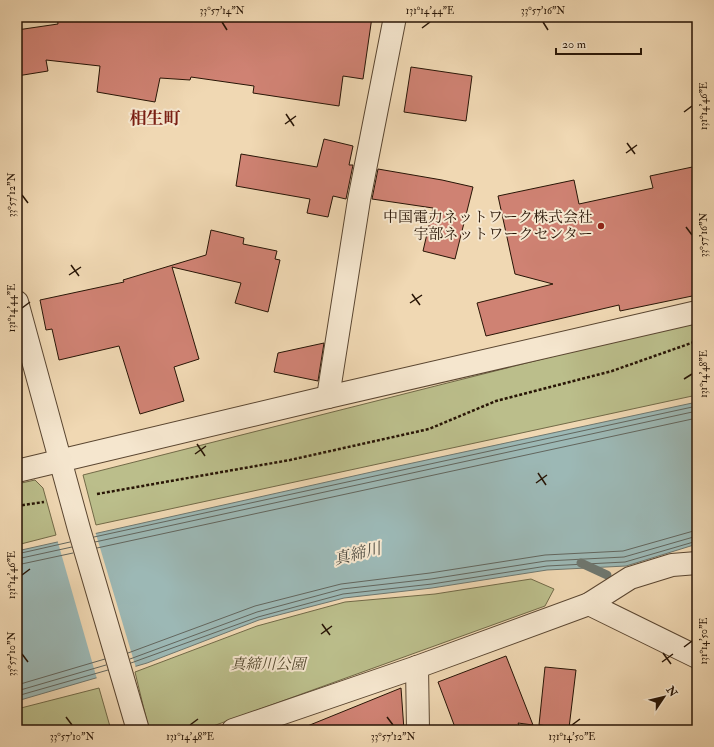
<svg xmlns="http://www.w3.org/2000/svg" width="714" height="747" viewBox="0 0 714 747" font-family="'IM FELL Double Pica','Noto Serif JP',serif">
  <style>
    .green { fill: #bbbe8b; stroke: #726a48 }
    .water { fill: #9cb8b5; stroke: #6e776f }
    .pier { fill: #f0d8b3 }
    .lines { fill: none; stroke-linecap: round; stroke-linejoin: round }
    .shore { stroke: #62665e; stroke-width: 1 }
    .stream { stroke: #6e776f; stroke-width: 9 }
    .building { fill: #cf8273; stroke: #281506 }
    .street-casing { stroke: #5a4631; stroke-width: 24 }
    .path { stroke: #281506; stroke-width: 2.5; stroke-dasharray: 3 2; stroke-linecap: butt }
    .street { stroke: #f5e6ce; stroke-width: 22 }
    .ticks { fill: none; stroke: #281506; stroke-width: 1.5 }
    .poi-dot { fill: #8f2418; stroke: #f5e6ce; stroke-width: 1.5 }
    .labels { text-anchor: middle; stroke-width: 4; stroke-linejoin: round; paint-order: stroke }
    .poi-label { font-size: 15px; fill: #281506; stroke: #f5e6ce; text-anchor: end }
    .park-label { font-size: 15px; font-style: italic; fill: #54482e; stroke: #f5e6ce }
    .water-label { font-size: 16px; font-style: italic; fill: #514e43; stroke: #f5e6ce }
    .quarter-label { font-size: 17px; font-weight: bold; fill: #7a1f14; stroke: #f5e6ce }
    .neatline { fill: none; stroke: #281506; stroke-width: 1.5 }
    .ticks-label { font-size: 10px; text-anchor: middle; fill: #281506 }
  </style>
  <rect width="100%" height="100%" fill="#f0d8b3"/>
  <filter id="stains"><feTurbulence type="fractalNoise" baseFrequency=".005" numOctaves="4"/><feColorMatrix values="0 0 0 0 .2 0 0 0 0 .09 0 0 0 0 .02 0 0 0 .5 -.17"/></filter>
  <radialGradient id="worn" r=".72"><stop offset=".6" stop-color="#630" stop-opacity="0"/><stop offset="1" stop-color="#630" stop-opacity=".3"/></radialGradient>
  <g class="green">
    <polygon points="697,320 697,395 96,525 83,475"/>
    <polygon points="35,480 43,488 56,535 17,545 17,484"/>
    <polygon points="531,579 554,589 545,606 202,730 149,730 135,672 257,626 345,602 435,594"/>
    <polygon points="99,688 111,730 17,730 17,709"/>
  </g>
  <polygon class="water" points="697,402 697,544 626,566 547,570 432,588 344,598 259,620 147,663 17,701 17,551 394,467"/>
  <polygon class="pier" points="95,531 136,668 97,679 57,539"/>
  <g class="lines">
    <g class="shore">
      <polyline points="94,537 697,406"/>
      <polyline points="95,542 697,411"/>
      <polyline points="97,548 697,418"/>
      <polyline points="17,554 70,542"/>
      <polyline points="17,559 72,547"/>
      <polyline points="17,565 73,553"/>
      <polyline points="128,653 255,606 341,584 430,573 545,555 623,551 697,530"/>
      <polyline points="130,659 257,612 342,589 431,579 546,561 624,557 697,536"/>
      <polyline points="131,663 258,617 343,594 432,584 547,566 625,562 697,541"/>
      <polyline points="17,685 105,659"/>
      <polyline points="17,691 106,665"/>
      <polyline points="17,696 108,670"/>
    </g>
    <polyline class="stream" points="581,563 607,575"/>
  </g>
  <g class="building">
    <polygon points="57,17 372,17 363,79 343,76 339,106 253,93 254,86 191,77 190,80 160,78 155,102 97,92 100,66 46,60 48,71 17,76 17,30 58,24"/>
    <polygon points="411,67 472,76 466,121 404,112"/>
    <polygon points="324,139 353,146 349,165 353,165 346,199 333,196 328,217 307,213 310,199 236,186 241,154 317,167"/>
    <polygon points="697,166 697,295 620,311 619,305 486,336 477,303 553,284 515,274 498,196 574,180 579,204 653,188 650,176"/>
    <polygon points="378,169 442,180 473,187 455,259 423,251 433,208 372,199"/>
    <polygon points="211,230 244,238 243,244 277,251 275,259 280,260 268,312 235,303 241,283 172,267 199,359 174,367 184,401 140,414 119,346 59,360 52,329 46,330 40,300 124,282 123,280 206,255"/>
    <polygon points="324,343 318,381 274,372 278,353"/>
    <polygon points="506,656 533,725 518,723 521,730 456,730 438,682"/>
    <polygon points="545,667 576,670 569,728 539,725"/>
    <polygon points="401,688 404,730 300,730 300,729"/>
  </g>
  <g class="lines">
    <defs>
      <g id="street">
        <polyline points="17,302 79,529 138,730"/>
        <polyline points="328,397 359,200 395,17"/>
        <polyline points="17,471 328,397 697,312"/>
        <polyline points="589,604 697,657"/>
        <polyline points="417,667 418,730"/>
        <polyline points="233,730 417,667 589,604 630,578 672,565 697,563"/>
      </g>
    </defs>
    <use href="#street" class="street-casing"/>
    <g class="path">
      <polyline points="97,494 290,460 429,429 496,401 612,371 697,341"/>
      <polyline points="17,506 44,502"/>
    </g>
    <use href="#street" class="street"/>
  </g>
  <path class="ticks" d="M 222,22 L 227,30M 543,22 L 548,30M 422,28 L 430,22M 684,112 L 692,106M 286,114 L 294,126M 285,124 L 296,116M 627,143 L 635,154M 626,153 L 637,145M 22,195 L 28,203M 686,227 L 692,235M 71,265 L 79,276M 69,275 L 81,267M 412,294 L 420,305M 410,303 L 422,295M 22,308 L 30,302M 684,379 L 692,374M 197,444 L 205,456M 195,454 L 206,446M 538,473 L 546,485M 536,483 L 547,475M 22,575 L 30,569M 322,624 L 330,635M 321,634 L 332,626M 684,647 L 692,641M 663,653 L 671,664M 22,654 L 28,662M 662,662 L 673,654M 66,717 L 72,725M 387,717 L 393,725M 190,725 L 198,719M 572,725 L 580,719"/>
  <circle class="poi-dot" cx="601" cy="226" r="4"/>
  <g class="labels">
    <g class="poi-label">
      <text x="593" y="222">中国電力ネットワーク株式会社<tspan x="593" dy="17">宇部ネットワークセンター</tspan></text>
    </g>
    <g class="park-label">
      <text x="268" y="669">真締川公園</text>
    </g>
    <g class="water-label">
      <text transform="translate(357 553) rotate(-14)" y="6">真締川</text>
    </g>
    <g class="quarter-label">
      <text x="155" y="124">相生町</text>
    </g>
  </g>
  <rect width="714" height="747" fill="none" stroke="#f0d8b3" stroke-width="44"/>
  <g transform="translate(664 697) rotate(55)" stroke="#f5e6ce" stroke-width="3" paint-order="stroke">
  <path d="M0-3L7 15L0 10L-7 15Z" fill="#281506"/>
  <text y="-6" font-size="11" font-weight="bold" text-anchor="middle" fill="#281506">N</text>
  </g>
  <path d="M556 48v6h85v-6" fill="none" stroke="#281506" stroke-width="2"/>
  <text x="562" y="48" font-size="12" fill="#281506" stroke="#f5e6ce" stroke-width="3" paint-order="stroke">20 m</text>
  <rect x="22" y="22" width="670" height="703" class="neatline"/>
  <g class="ticks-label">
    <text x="222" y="14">33°57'14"N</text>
    <text x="430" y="14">131°14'44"E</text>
    <text x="543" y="14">33°57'16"N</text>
    <text transform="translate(703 106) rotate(-90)" y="4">131°14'46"E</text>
    <text transform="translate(11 195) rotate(-90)" y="4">33°57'12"N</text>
    <text transform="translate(703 235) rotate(-90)" y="4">33°57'16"N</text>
    <text transform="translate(11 308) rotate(-90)" y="4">131°14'44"E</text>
    <text transform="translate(703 374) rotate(-90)" y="4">131°14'48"E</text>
    <text transform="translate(11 575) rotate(-90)" y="4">131°14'46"E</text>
    <text transform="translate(703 641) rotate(-90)" y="4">131°14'50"E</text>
    <text transform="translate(11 654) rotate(-90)" y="4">33°57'10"N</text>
    <text x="72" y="740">33°57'10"N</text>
    <text x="190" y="740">131°14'48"E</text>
    <text x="393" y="740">33°57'12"N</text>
    <text x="572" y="740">131°14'50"E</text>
  </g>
  <rect width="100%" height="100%" filter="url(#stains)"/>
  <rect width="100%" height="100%" fill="url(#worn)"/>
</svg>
